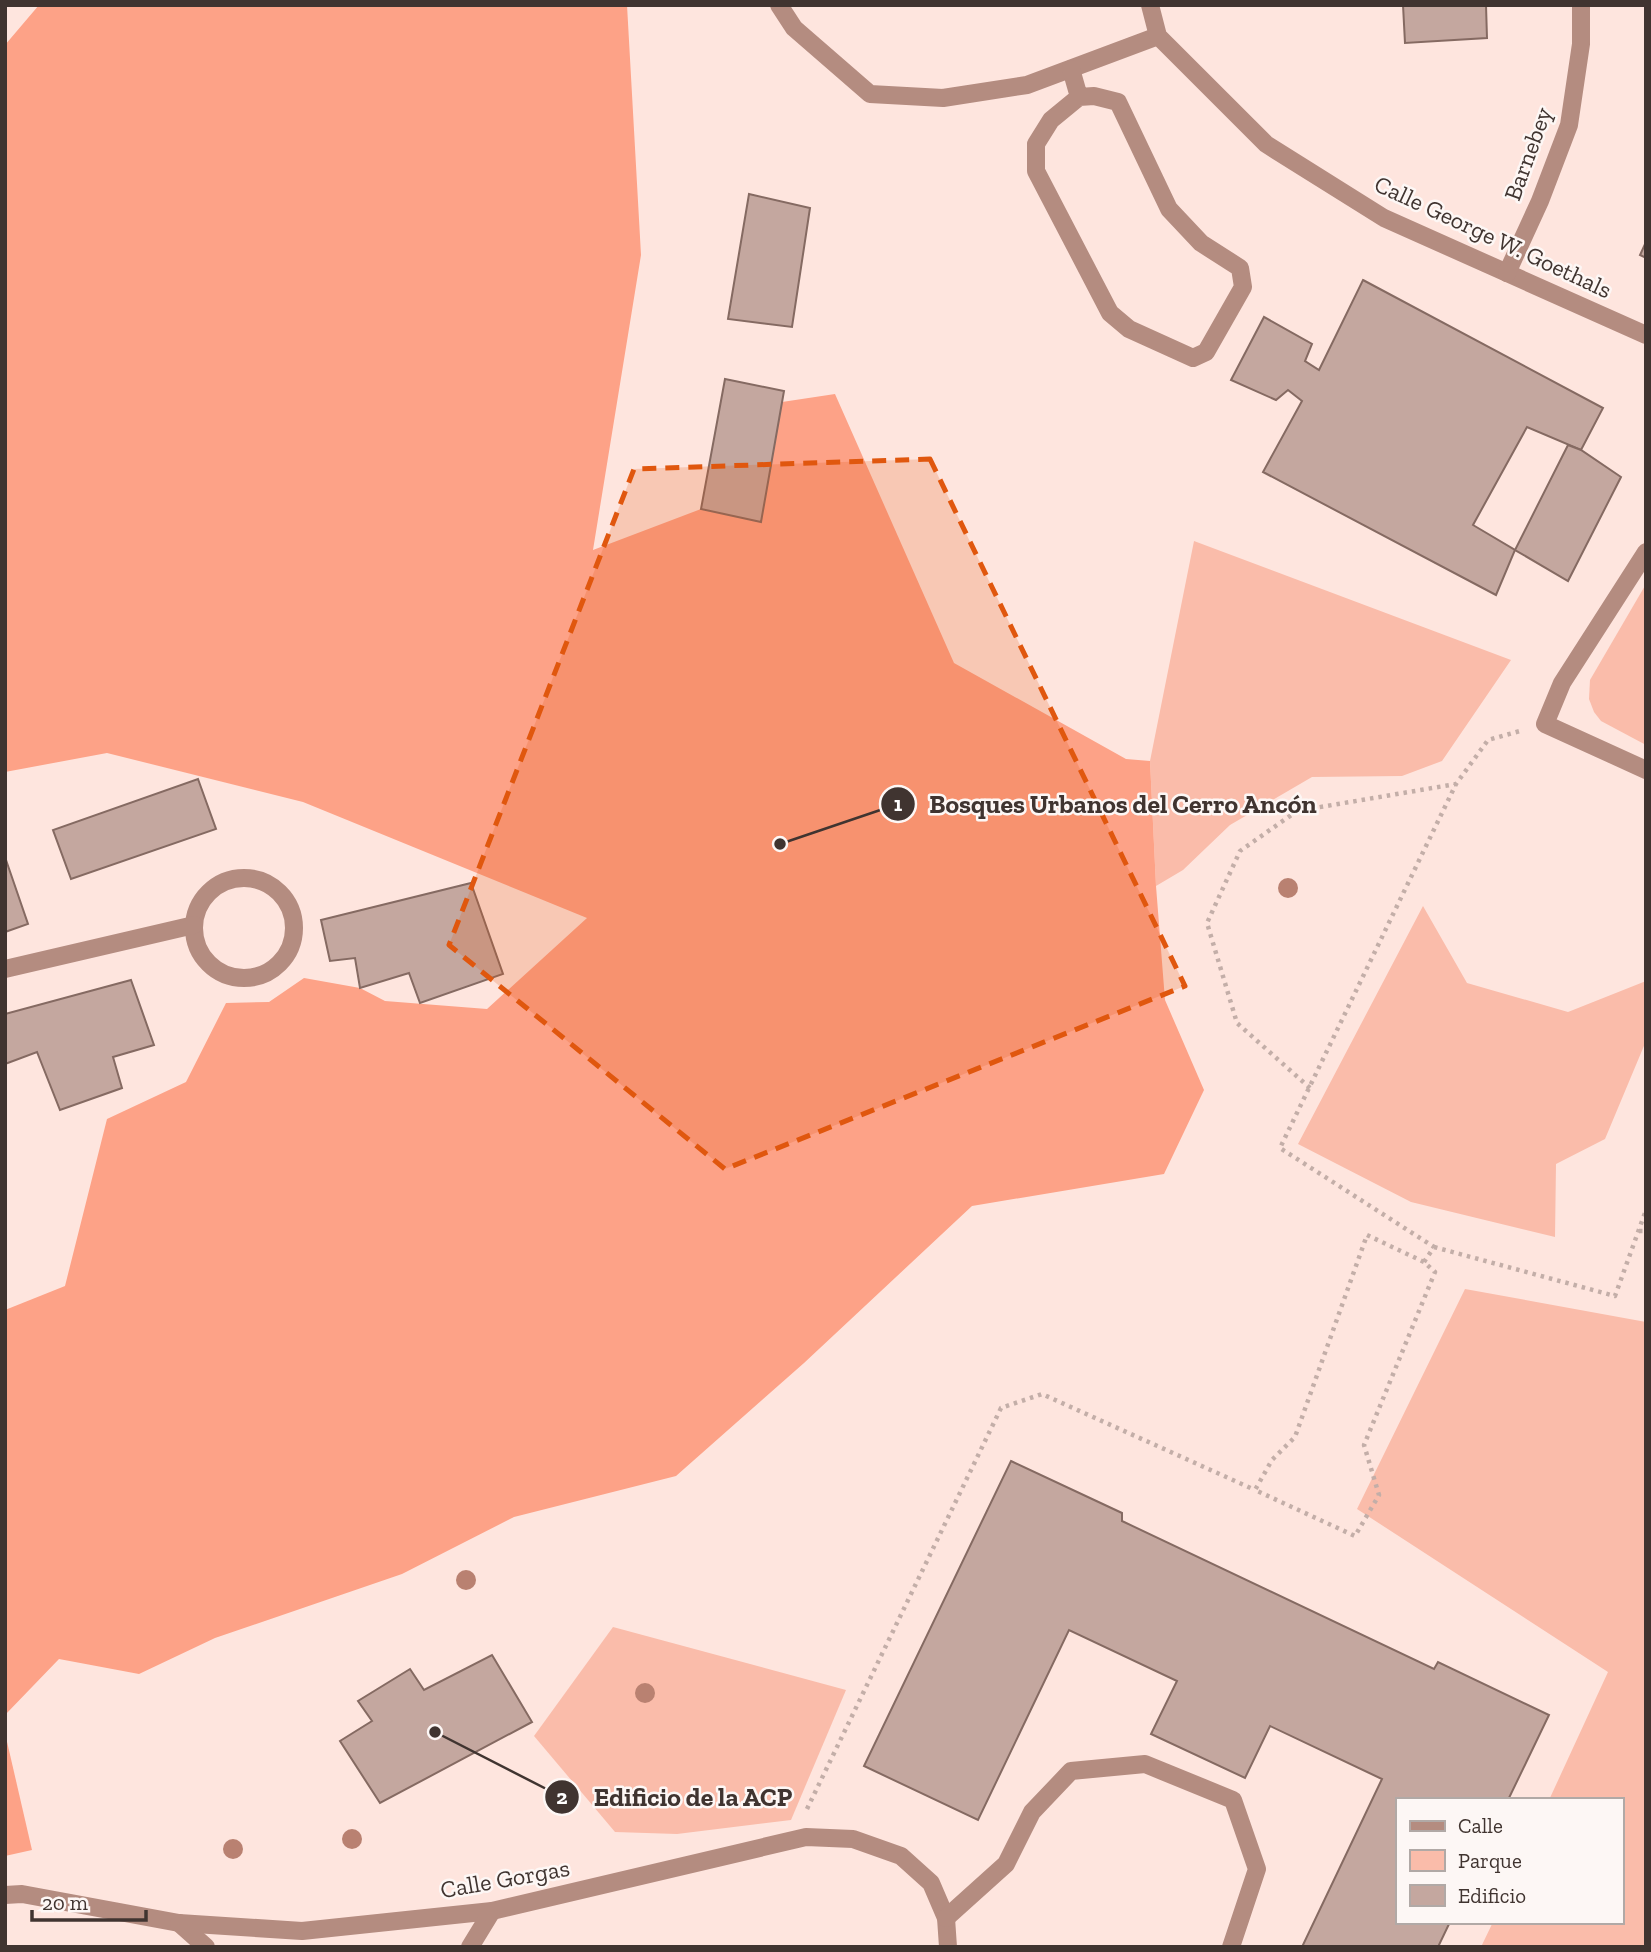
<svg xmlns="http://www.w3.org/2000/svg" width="1651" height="1952" viewBox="0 0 1651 1952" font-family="'Zilla Slab',serif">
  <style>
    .green { fill: #fabcaa }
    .forest { fill: #fda287 }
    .building { fill: #c4a79f; stroke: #856a62; stroke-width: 2 }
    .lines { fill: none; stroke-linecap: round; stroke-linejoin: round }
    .path { stroke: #c3aea8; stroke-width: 4.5; stroke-dasharray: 3.5 5; stroke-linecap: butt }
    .minor { stroke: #b48c80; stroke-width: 18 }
    .tree { fill: #b98171 }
    .marked { fill: #e0570e; fill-opacity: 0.2; stroke: #e0570e; stroke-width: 5; stroke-dasharray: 14 9; stroke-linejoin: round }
    .labels { text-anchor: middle; stroke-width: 5; stroke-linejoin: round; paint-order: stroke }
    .street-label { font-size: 24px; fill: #403430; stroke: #fdf7f5 }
    .leader { fill: none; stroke: #403430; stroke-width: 2.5 }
    .callout-dot { fill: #403430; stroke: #fdf7f5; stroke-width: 2.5 }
    .mark-label { font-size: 21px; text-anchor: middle; font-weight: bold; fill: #fff }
    .callout-label { font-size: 26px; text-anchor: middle; font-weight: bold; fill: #403430; stroke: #fdf7f5; stroke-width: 5; stroke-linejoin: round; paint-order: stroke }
  </style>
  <rect width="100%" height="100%" fill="#fee5de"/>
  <g class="green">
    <polygon points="1194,541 1511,660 1442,761 1402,776 1312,777 1230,825 1183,870 1156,886 1150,761"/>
    <polygon points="1646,584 1646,745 1601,721 1594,712 1589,699 1590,680"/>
    <polygon points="1423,906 1467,983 1568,1012 1646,981 1646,1041 1605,1139 1556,1164 1555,1237 1411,1202 1298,1144"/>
    <polygon points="1465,1289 1646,1322 1646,1947 1481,1947 1493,1922 1621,1922 1621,1800 1549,1800 1608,1672 1357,1509"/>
    <polygon points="613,1627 846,1690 791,1820 677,1834 615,1832 534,1736"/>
  </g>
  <g class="forest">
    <polygon points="39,5 627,5 641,255 593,550 701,509 761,521 782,402 835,394 954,663 1126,759 1150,761 1156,886 1165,1000 1204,1090 1164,1174 972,1206 804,1363 676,1476 514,1517 402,1574 215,1638 139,1674 59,1659 5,1715 5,1310 65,1286 107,1119 186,1082 226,1003 269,1002 304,978 360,988 385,1001 487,1009 587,918 303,802 107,753 5,772 5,45"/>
    <polygon points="5,1733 32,1850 5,1856"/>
  </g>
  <g class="building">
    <polygon points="1403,5 1486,5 1487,38 1405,43"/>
    <polygon points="749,194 810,208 792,327 728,319"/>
    <polygon points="1646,242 1646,258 1640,255"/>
    <polygon points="1363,280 1603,408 1581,450 1527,427 1473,525 1515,550 1496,595 1263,472 1302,401 1288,390 1276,400 1231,380 1264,317 1312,344 1305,361 1319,370"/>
    <polygon points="725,379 784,391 761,522 701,509"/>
    <polygon points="1568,445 1581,450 1621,477 1568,581 1515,550"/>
    <polygon points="198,779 216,829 71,879 53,830"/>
    <polygon points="5,857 28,924 5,932"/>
    <polygon points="471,883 503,974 420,1003 409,973 360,988 355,958 330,961 321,920"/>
    <polygon points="131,980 154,1045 113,1057 122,1088 60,1110 37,1052 5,1064 5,1014"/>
    <polygon points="1011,1461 1122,1513 1122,1521 1434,1669 1438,1662 1549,1715 1508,1800 1397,1800 1397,1922 1450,1922 1438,1947 1302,1947 1382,1779 1270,1726 1245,1778 1151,1734 1177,1681 1069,1630 978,1820 864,1766"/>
    <polygon points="492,1655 532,1722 380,1803 340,1741 372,1721 358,1701 410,1669 424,1690"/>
  </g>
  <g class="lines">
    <g class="path">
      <polyline points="1310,1088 1237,1023 1207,923 1240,851 1297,811 1456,784"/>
      <polyline points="1639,1231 1646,1231"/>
      <polygon points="1367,1235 1424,1262 1435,1272 1364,1445 1379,1495 1355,1536 1255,1490 1272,1460 1295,1437"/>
      <polyline points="1434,1247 1615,1296 1646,1210"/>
      <polyline points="1424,1262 1434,1247 1280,1148 1456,784 1488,740 1520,731"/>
      <polyline points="807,1809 1001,1408 1042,1394 1255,1490"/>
    </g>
    <g class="minor">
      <polyline points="779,5 794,28 870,94 943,98 1027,85 1158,36"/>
      <polyline points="1150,5 1158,36 1266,144 1384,218 1646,335"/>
      <polyline points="1071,69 1079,97 1051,120 1036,144 1036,171 1110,313 1129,329 1193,358 1206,352 1243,287 1240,268 1201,243 1169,209 1118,102 1094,96 1079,97"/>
      <polyline points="1507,273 1540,201 1569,125 1581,44 1581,5"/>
      <polyline points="1646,552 1562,683 1545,724 1646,770"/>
      <circle cx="244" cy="928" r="50"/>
      <polyline points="5,969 194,925"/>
      <polyline points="5,1895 22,1894 179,1923 302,1931 492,1911 806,1837 853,1839 901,1856 931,1883 946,1918 948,1947"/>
      <polyline points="946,1918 1006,1864 1032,1812 1071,1771 1145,1764 1233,1800 1257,1869 1231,1947"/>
      <polyline points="179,1923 206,1947"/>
      <polyline points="470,1947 492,1911"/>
    </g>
  </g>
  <g class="tree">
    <circle cx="1288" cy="888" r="10"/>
    <circle cx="466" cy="1580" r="10"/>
    <circle cx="645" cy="1693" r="10"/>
    <circle cx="352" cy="1839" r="10"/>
    <circle cx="233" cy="1849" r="10"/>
  </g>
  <path class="marked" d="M 930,459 L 1185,986 L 725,1169 L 449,945 L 634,469 Z"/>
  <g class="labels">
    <g class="street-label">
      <text transform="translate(1528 154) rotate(-70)" y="8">Barnebey</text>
      <text transform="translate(1493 237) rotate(25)" y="8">Calle George W. Goethals</text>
      <text transform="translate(505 1879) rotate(-10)" y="8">Calle Gorgas</text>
    </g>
  </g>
  <path class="leader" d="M780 844L898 804M435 1732L562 1797"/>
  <g class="callout-dot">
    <circle cx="780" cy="844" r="7"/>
    <circle cx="435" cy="1732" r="7"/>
    <circle cx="898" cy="804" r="18"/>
    <circle cx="562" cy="1797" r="18"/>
  </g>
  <g class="mark-label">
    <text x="898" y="811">1</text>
    <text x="562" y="1804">2</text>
  </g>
  <g class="callout-label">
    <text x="1123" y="813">Bosques Urbanos del Cerro Ancón</text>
    <text x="693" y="1806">Edificio de la ACP</text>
  </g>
  <rect width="1651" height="1952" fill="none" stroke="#403430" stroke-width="14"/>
  <rect x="1396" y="1798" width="228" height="126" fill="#fdf7f5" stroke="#b1a9a6" stroke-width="2"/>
  <rect x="1410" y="1821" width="35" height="10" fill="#b48c80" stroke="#b1a9a6" stroke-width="2"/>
  <text x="1458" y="1833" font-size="21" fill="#403430">Calle</text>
  <rect x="1410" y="1850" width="35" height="21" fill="#fabcaa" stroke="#b1a9a6" stroke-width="2"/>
  <text x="1458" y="1868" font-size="21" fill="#403430">Parque</text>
  <rect x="1410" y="1885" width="35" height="21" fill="#c4a79f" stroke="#b1a9a6" stroke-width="2"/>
  <text x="1458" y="1903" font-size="21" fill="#403430">Edificio</text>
  <path d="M32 1910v10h114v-10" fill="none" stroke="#403430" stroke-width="3.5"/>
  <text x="42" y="1910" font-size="21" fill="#403430" stroke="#fdf7f5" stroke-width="5" paint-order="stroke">20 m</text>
</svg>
